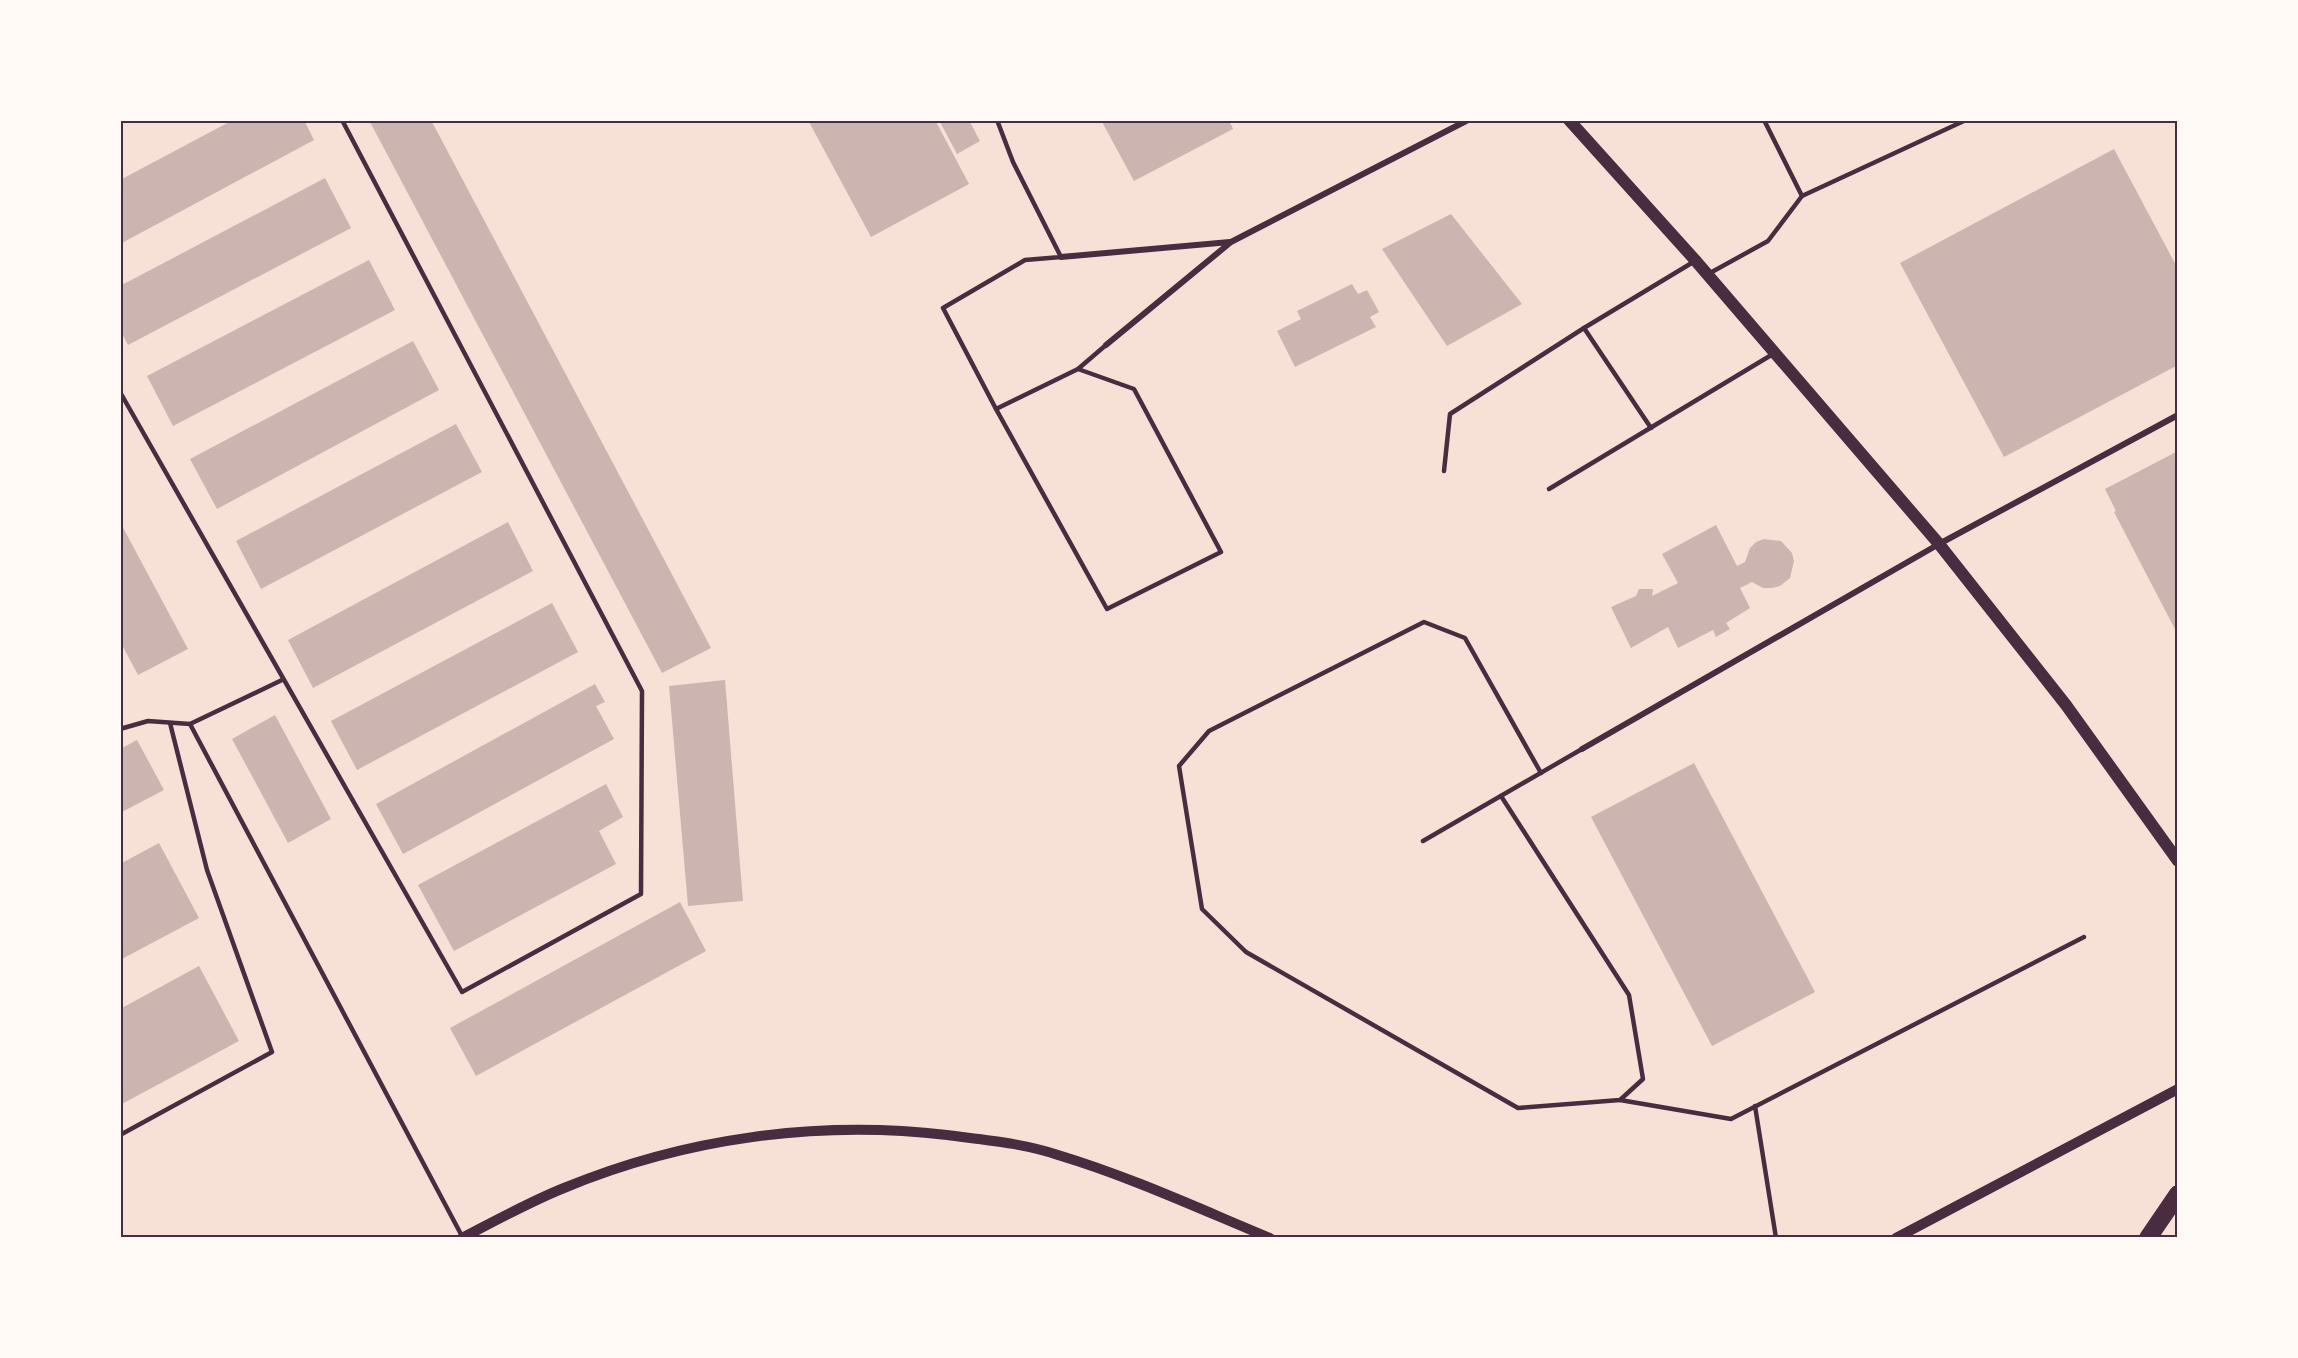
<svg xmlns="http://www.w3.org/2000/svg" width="2298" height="1358" viewBox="0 0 2298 1358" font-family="Jost,sans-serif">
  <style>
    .building { fill: #ccb4b1 }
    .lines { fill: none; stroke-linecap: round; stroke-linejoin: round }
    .service { stroke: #4a2c40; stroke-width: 4.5 }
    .minor { stroke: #4a2c40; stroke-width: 6 }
    .tertiary { stroke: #4a2c40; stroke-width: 10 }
    .secondary { stroke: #4a2c40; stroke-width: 12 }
    .motorway { stroke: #4a2c40; stroke-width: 18 }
    .neatline { fill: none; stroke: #4a2c40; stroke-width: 2 }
  </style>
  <rect width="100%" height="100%" fill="#f7e1d7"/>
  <g class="building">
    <polygon points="233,120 304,120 314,140 120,244 120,180"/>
    <polygon points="369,120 431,120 711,648 662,673"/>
    <polygon points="808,120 935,120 969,184 871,237"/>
    <polygon points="939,120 969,120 980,141 957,154"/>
    <polygon points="1101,120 1229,120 1233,129 1134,181"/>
    <polygon points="2114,149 2178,269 2178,365 2004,457 1900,263"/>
    <polygon points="325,178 351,228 128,345 120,329 120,286"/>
    <polygon points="1451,214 1522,304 1447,346 1382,249"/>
    <polygon points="369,260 395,310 173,426 147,376"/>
    <polygon points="1352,284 1358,294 1367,290 1379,312 1370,317 1376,327 1295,367 1277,331 1301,319 1297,311"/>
    <polygon points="413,341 439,390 217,509 190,459"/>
    <polygon points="456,424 482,472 261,589 236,541"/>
    <polygon points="2178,451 2178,635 2114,512 2116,511 2105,489"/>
    <polygon points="120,522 188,649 138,675 120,641"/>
    <polygon points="508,522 533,571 313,688 288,640"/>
    <polygon points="1716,525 1737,566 1745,562 1750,548 1756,542 1764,539 1781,541 1792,553 1794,561 1790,578 1780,586 1772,588 1763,588 1752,582 1740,588 1750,608 1726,623 1730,629 1716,637 1713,630 1678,648 1668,627 1631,648 1611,607 1636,596 1639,589 1653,589 1652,596 1678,583 1662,554"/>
    <polygon points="552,603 578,652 357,770 331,721"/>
    <polygon points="725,680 743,901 688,906 669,686"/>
    <polygon points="595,684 605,702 596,706 614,739 403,854 376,804"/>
    <polygon points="275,715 331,819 288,843 232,739"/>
    <polygon points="137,740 164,790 120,813 120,749"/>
    <polygon points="1694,763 1815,992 1712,1046 1591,817"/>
    <polygon points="606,784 623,817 599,831 616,864 454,951 418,885"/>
    <polygon points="159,843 199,918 120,960 120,864"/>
    <polygon points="680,902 706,951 476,1076 450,1028"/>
    <polygon points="199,966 239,1041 120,1105 120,1009"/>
  </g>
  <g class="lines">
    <g class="service">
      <polyline points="997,120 1013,162 1061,257 1025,260 943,308 996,409 1078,369 1106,345"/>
      <polyline points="1764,120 1802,196"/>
      <polyline points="1710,273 1768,241 1802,196 1966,120"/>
      <polyline points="1584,328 1695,261"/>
      <polyline points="120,392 462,992 641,894 642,691 342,120"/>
      <polyline points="996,409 1107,609 1221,552 1134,389 1078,369"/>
      <polyline points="1444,471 1450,414 1584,328 1651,428"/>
      <polyline points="1549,489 1773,354"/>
      <polyline points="190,724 463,1238"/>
      <polyline points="120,729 148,721 190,724 282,680"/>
      <polyline points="1501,796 1629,995 1643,1079 1620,1100 1518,1108 1246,952 1202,909 1179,766 1209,731 1424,622 1465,638 1541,773"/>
      <polyline points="1423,841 1582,749"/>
      <polyline points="1620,1100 1731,1119 2084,937"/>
      <polyline points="1755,1106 1776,1238"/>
      <polyline points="120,1135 272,1052 207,870 170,723"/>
    </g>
    <g class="minor">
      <polyline points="1061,257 1230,242"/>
      <polyline points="1106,345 1231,242 1468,120"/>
      <polyline points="1582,749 1939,544 2178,415"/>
    </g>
    <g class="tertiary">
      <path d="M 462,1238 C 495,1221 529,1202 564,1188 C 685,1138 817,1120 947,1135 C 985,1140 1022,1143 1058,1155 C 1131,1177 1200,1209 1270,1238"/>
      <polyline points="1896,1238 2178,1089"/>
    </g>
    <polyline class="secondary" points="1569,120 1695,260 1939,544 2066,705 2178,861"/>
    <polyline class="motorway" points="2148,1238 2178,1194"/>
  </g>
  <rect width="2298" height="1358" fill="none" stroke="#fffaf5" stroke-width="243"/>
  <rect x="122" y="122" width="2054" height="1114" class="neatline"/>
</svg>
